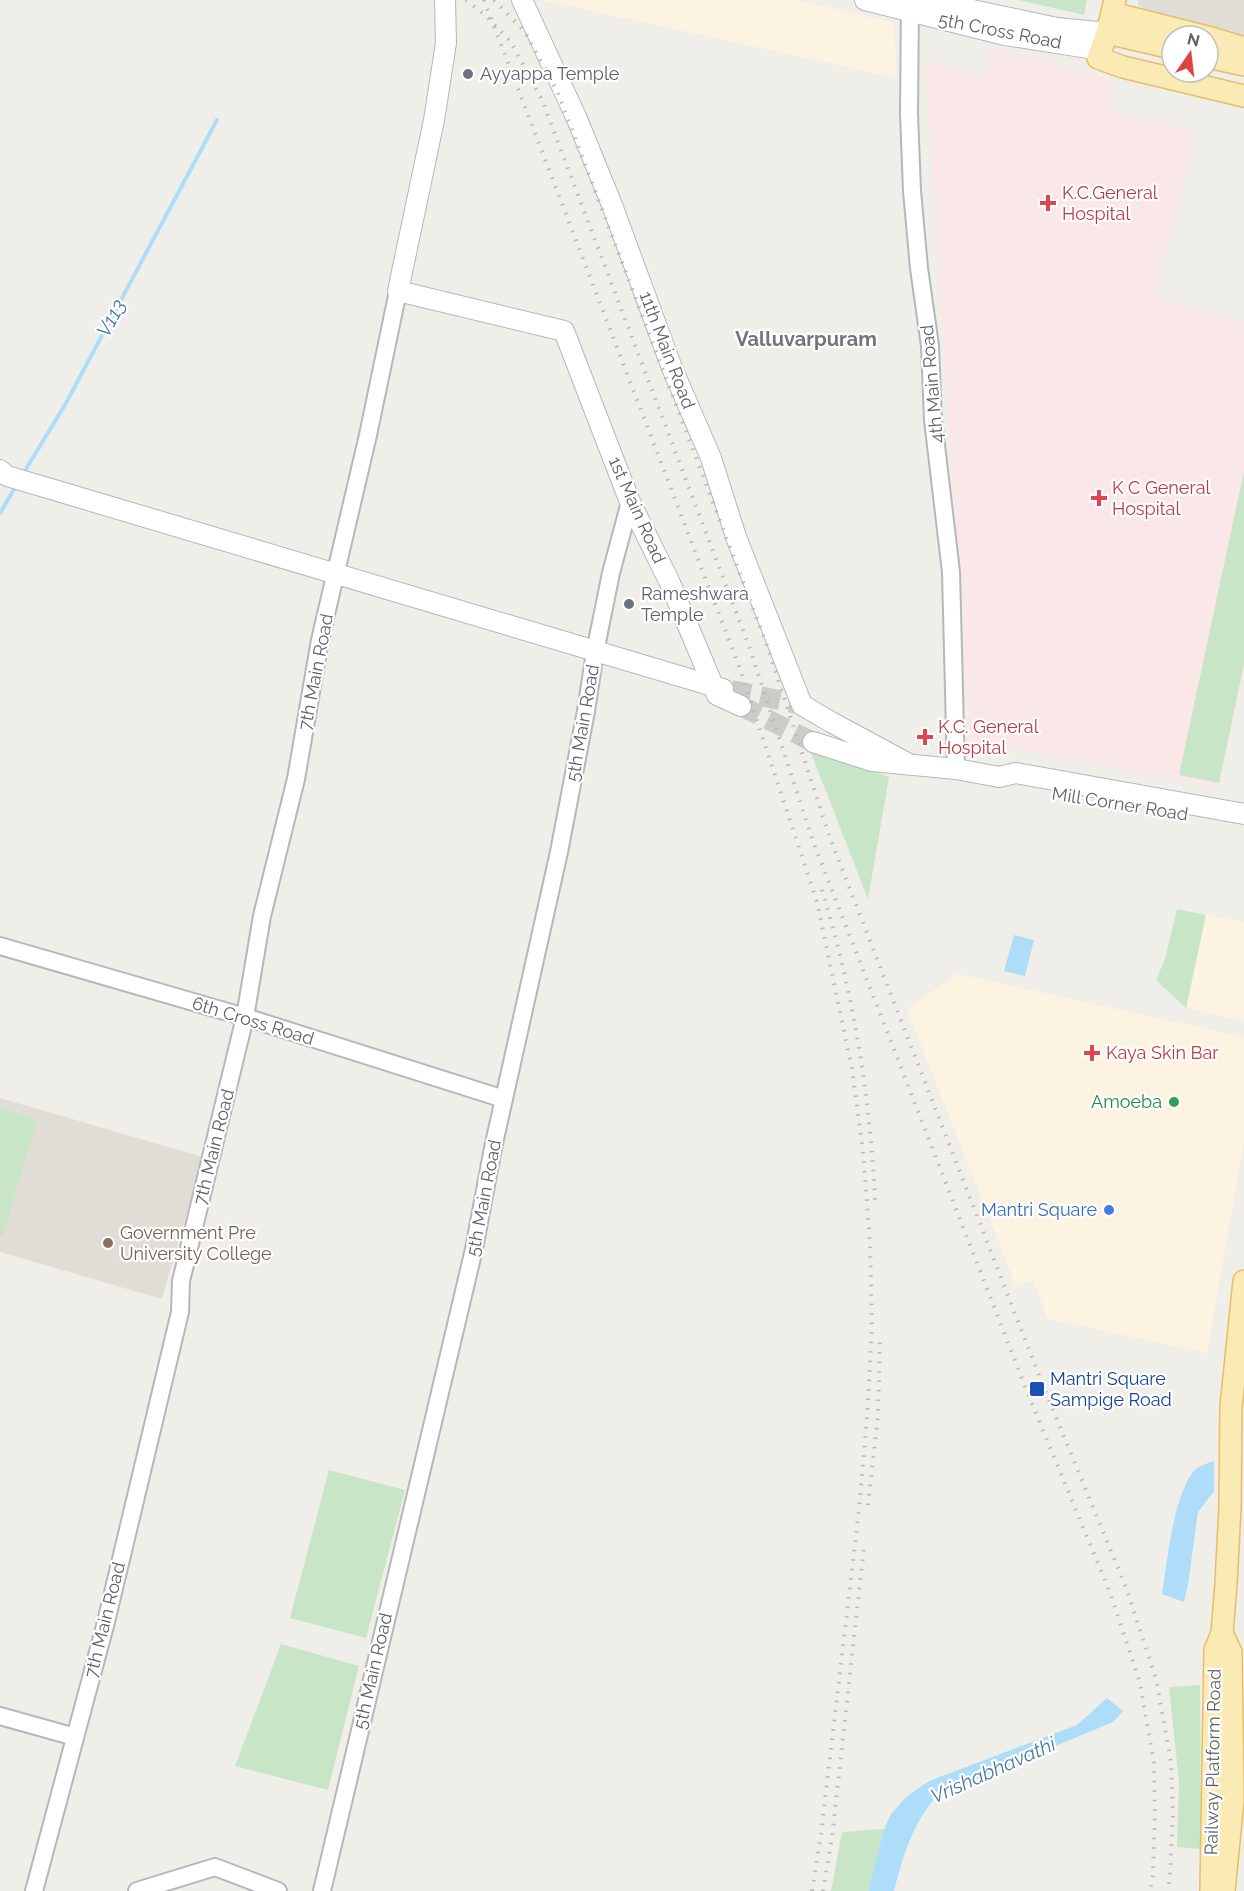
<svg xmlns="http://www.w3.org/2000/svg" width="1244" height="1891" viewBox="0 0 1244 1891" font-family="Raleway,sans-serif">
  <style>
    .commercial { fill: #fcf4e1 }
    .education { fill: #e0ddd6 }
    .medical { fill: #fae7e7 }
    .green { fill: #c8e5c7 }
    .water { fill: #aeddfa }
    .lines { fill: none; stroke-linecap: round; stroke-linejoin: round }
    .stream { stroke: #aeddfa; stroke-width: 4 }
    .secondary-tunnel { stroke: #cccbc8; stroke-width: 20; stroke-dasharray: 20 10; stroke-linecap: butt }
    .tertiary-casing { stroke: #b5b8bb; stroke-width: 20 }
    .secondary-casing { stroke: #b4b7bb; stroke-width: 22 }
    .primary-casing { stroke: #e9bd68; stroke-width: 24 }
    .tertiary { stroke: #fff; stroke-width: 16 }
    .secondary { stroke: #fff; stroke-width: 20 }
    .primary { stroke: #faeab3; stroke-width: 21 }
    .rail { stroke: #b6b7b7; stroke-width: 4; stroke-dasharray: 1.5 8; stroke-linecap: butt }
    .worship-dot { fill: #6b7280; stroke: #fff; stroke-width: 2 }
    .health-dot { fill: #e0444e; stroke: #fff; stroke-width: 2 }
    .leisure-dot { fill: #2e9e5b; stroke: #fff; stroke-width: 2 }
    .shop-dot { fill: #3f7fe0; stroke: #fff; stroke-width: 2 }
    .education-dot { fill: #8d6e63; stroke: #fff; stroke-width: 2 }
    .transit-dot { fill: #1a4fb4; stroke: #fff; stroke-width: 2 }
    .labels { text-anchor: middle; stroke-width: 4.5; stroke-linejoin: round; paint-order: stroke }
    .street-label { font-size: 18px; fill: #5f6367; stroke: #fff }
    .worship-label { font-size: 18px; fill: #5b616d; stroke: #fff; text-anchor: start }
    .health-label { font-size: 18px; fill: #be3a42; stroke: #fff; text-anchor: start }
    .leisure-label { font-size: 18px; fill: #27864d; stroke: #fff; text-anchor: end }
    .shop-label { font-size: 18px; fill: #366cbe; stroke: #fff; text-anchor: end }
    .education-label { font-size: 18px; fill: #785e54; stroke: #fff; text-anchor: start }
    .transit-label { font-size: 18px; fill: #164399; stroke: #fff; text-anchor: start }
    .water-label { font-size: 20px; font-style: italic; fill: #477aa3; stroke: #fff }
    .neighbourhood-label { font-size: 20px; font-weight: bold; fill: #707579; stroke: #fff }
  </style>
  <rect width="100%" height="100%" fill="#f0eee8"/>
  <g class="commercial">
    <polygon points="542,0 798,0 894,23 897,78"/>
    <polygon points="1206,915 1244,922 1244,1021 1186,1008"/>
    <polygon points="958,974 1244,1037 1244,1141 1207,1353 1048,1319 1033,1280 1016,1286 907,1009"/>
  </g>
  <g class="education">
    <polygon points="1138,0 1244,0 1244,39 1148,11 1137,4"/>
    <polygon points="0,1098 203,1157 162,1299 0,1252"/>
  </g>
  <polygon class="medical" points="991,47 1116,81 1109,109 1196,132 1154,297 1244,324 1244,673 1217,787 969,740 925,61 984,76"/>
  <g class="green">
    <polygon points="1019,0 1087,0 1084,15"/>
    <polygon points="1244,471 1244,664 1219,783 1179,775"/>
    <polygon points="809,748 889,777 868,899"/>
    <polygon points="1177,909 1206,915 1186,1008 1156,980 1165,959"/>
    <polygon points="0,1108 37,1119 3,1236 0,1235"/>
    <polygon points="329,1470 405,1490 366,1638 290,1618"/>
    <polygon points="281,1644 359,1666 328,1790 235,1766"/>
    <polygon points="1200,1685 1201,1849 1177,1847 1179,1782 1169,1687"/>
    <polygon points="884,1829 868,1891 831,1891 842,1832"/>
  </g>
  <g class="water">
    <polygon points="1014,935 1034,940 1025,976 1004,971"/>
    <path d="M 1214,1461 L 1214,1491 L 1198,1512 L 1188,1584 L 1184,1602 L 1162,1594 C 1167,1564 1174,1488 1197,1468 C 1201,1465 1209,1463 1214,1461 Z"/>
    <path d="M 1107,1698 L 1123,1711 L 1113,1722 L 936,1796 C 911,1828 904,1853 894,1891 L 868,1891 L 884,1829 L 891,1814 L 906,1797 L 929,1781 L 1077,1725 Z"/>
  </g>
  <g class="lines">
    <g class="stream">
      <polyline points="23,474 66,403 217,120"/>
      <polyline points="0,513 16,486"/>
    </g>
    <g class="secondary-tunnel">
      <polyline points="731,690 802,705"/>
      <polyline points="741,706 813,742"/>
    </g>
    <defs>
      <g id="tertiary">
        <polyline points="910,0 909,114 912,191 919,268 930,346 933,420 951,572 956,769"/>
        <polyline points="0,946 245,1017 504,1099"/>
        <polyline points="0,1716 75,1737"/>
        <polyline points="34,1891 106,1622 180,1312 181,1281 245,1017 262,916 296,779 320,640 368,435 398,291"/>
        <polyline points="137,1891 215,1867 278,1891"/>
        <polyline points="322,1891 474,1249 493,1148 559,852 586,711 595,652 611,573 630,502"/>
      </g>
      <g id="secondary">
        <polyline points="445,0 446,43 434,120 398,291 564,331 630,502 670,583 717,695 741,706"/>
        <polyline points="522,0 577,119 612,205 672,368 711,458 736,537 802,705 831,722 907,763"/>
        <polyline points="865,0 1005,35 1101,50"/>
        <polyline points="925,0 1057,28 1107,33"/>
        <polyline points="0,470 7,476 51,489 723,689"/>
        <polyline points="813,742 872,761 956,769 999,777 1016,773 1244,814"/>
      </g>
      <g id="primary">
        <polyline points="1115,0 1107,33 1098,58 1123,67 1244,96"/>
        <polyline points="1112,13 1203,36"/>
        <polyline points="1107,33 1172,48"/>
        <polyline points="1208,37 1244,48"/>
        <polyline points="1208,57 1244,65"/>
        <polyline points="1222,1633 1231,1652 1233,1800 1224,1891"/>
        <polyline points="1211,1891 1215,1650 1222,1633 1226,1584 1230,1507 1231,1407 1244,1281"/>
      </g>
    </defs>
    <use href="#tertiary" class="tertiary-casing"/>
    <use href="#secondary" class="secondary-casing"/>
    <use href="#primary" class="primary-casing"/>
    <use href="#tertiary" class="tertiary"/>
    <use href="#secondary" class="secondary"/>
    <use href="#primary" class="primary"/>
    <g class="rail">
      <polyline points="466,0 485,15 511,42 542,100 749,646 814,844 1028,1394 1111,1595 1140,1683 1154,1764 1155,1813 1153,1875 1150,1891"/>
      <polyline points="484,0 740,669 817,902 852,1069 863,1151 870,1242 872,1328 867,1418 859,1510 821,1834 812,1891"/>
      <polyline points="494,0 525,32 558,93 765,640 830,838 1044,1388 1127,1590 1156,1679 1171,1762 1173,1813 1170,1877 1168,1891"/>
      <path d="M 822,890 C 853,990 870,1096 875,1200"/>
      <polyline points="868,1505 878,1416 880,1337"/>
      <polyline points="823,1891 832,1837 864,1547"/>
    </g>
  </g>
  <g class="worship-dot">
    <circle cx="468" cy="74" r="6"/>
    <circle cx="629" cy="604" r="6"/>
  </g>
  <g class="health-dot">
    <path d="M1045 194h6v6h6v6h-6v6h-6v-6h-6v-6h6z"/>
    <path d="M1096 489h6v6h6v6h-6v6h-6v-6h-6v-6h6z"/>
    <path d="M922 728h6v6h6v6h-6v6h-6v-6h-6v-6h6z"/>
    <path d="M1089 1044h6v6h6v6h-6v6h-6v-6h-6v-6h6z"/>
  </g>
  <circle class="leisure-dot" cx="1174" cy="1102" r="6"/>
  <circle class="shop-dot" cx="1109" cy="1210" r="6"/>
  <circle class="education-dot" cx="108" cy="1243" r="6"/>
  <rect class="transit-dot" x="1029" y="1381" width="16" height="16" rx="3"/>
  <g class="labels">
    <g class="street-label">
      <text transform="translate(1000 31) rotate(11)" y="6">5th Cross Road</text>
      <text transform="translate(667 350) rotate(69)" y="6">11th Main Road</text>
      <text transform="translate(932 384) rotate(-95)" y="6">4th Main Road</text>
      <text transform="translate(637 510) rotate(66)" y="6">1st Main Road</text>
      <text transform="translate(316 672) rotate(-79)" y="6">7th Main Road</text>
      <text transform="translate(583 723) rotate(-80)" y="6">5th Main Road</text>
      <text transform="translate(1120 804) rotate(9)" y="6">Mill Corner Road</text>
      <text transform="translate(253 1021) rotate(17)" y="6">6th Cross Road</text>
      <text transform="translate(214 1147) rotate(-76)" y="6">7th Main Road</text>
      <text transform="translate(484 1198) rotate(-79)" y="6">5th Main Road</text>
      <text transform="translate(105 1620) rotate(-76)" y="6">7th Main Road</text>
      <text transform="translate(373 1671) rotate(-77)" y="6">5th Main Road</text>
      <text transform="translate(1213 1762) rotate(-89)" y="6">Railway Platform Road</text>
    </g>
    <g class="worship-label">
      <text x="480" y="80">Ayyappa Temple</text>
      <text x="641" y="600">Rameshwara<tspan x="641" dy="21">Temple</tspan></text>
    </g>
    <g class="health-label">
      <text x="1062" y="199">K.C.General<tspan x="1062" dy="21">Hospital</tspan></text>
      <text x="1112" y="494">K C General<tspan x="1112" dy="21">Hospital</tspan></text>
      <text x="938" y="733">K.C. General<tspan x="938" dy="21">Hospital</tspan></text>
      <text x="1106" y="1059">Kaya Skin Bar</text>
    </g>
    <g class="leisure-label">
      <text x="1162" y="1108">Amoeba</text>
    </g>
    <g class="shop-label">
      <text x="1097" y="1216">Mantri Square</text>
    </g>
    <g class="education-label">
      <text x="120" y="1239">Government Pre<tspan x="120" dy="21">University College</tspan></text>
    </g>
    <g class="transit-label">
      <text x="1050" y="1385">Mantri Square<tspan x="1050" dy="21">Sampige Road</tspan></text>
    </g>
    <g class="water-label">
      <text transform="translate(111 318) rotate(-62)" y="7">V113</text>
      <text transform="translate(993 1770) rotate(-24)" y="7">Vrishabhavathi</text>
    </g>
    <g class="neighbourhood-label">
      <text x="806" y="346">Valluvarpuram</text>
    </g>
  </g>
  <g transform="translate(1190 54) rotate(14)"><circle r="28" fill="#ffffff" stroke="#bfc1c2" stroke-width="1.5"/>
  <path d="M0-4.5L10 22L0 15L-10 22Z" fill="#de4340"/>
  <text y="-9" font-size="16" font-weight="bold" text-anchor="middle" fill="#5f6367">N</text>
  </g>
</svg>
